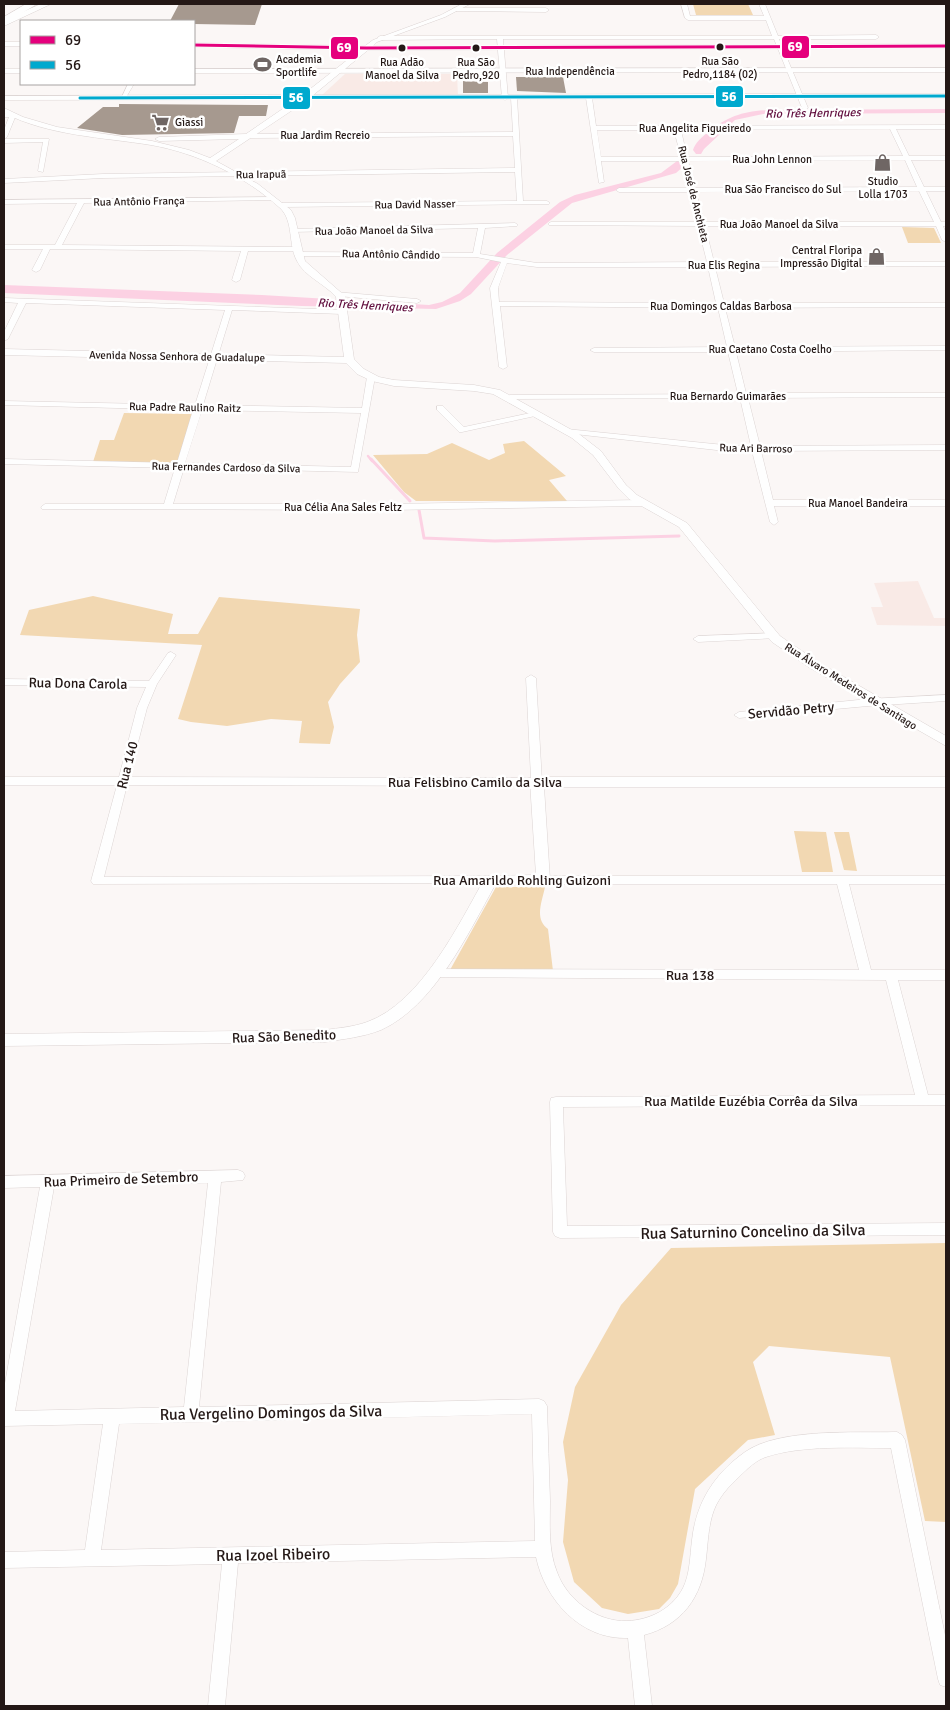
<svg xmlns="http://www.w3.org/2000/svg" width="950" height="1710" viewBox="0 0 950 1710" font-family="Signika,sans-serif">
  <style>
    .built { fill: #f9eae6 }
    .green { fill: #f2d8b2 }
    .water { fill: #fcd1e3 }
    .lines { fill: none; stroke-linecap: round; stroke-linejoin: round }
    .stream-far1 { stroke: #fcd1e3; stroke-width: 2.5 }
    .stream { stroke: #fcd1e3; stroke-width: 3 }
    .building { fill: #a6998f }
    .minor-casing { stroke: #dcd4d3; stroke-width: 1 }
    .tertiary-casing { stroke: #dcd4d3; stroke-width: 1 }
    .secondary-casing { stroke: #dcd4d3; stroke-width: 1 }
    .primary-casing { stroke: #dcd4d3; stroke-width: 1 }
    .motorway-casing { stroke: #dcd4d3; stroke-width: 1 }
    .minor { fill: #fefefe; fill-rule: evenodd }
    .tertiary { fill: #fefefe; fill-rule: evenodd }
    .secondary { fill: #fefefe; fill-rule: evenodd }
    .primary { fill: #fefefe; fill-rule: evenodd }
    .motorway { fill: #fefefe; fill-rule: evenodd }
    .bus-1-casing { stroke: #fff; stroke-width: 5 }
    .bus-2-casing { stroke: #fff; stroke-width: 5 }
    .bus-1 { stroke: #e5007d; stroke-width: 3 }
    .bus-2 { stroke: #00a9ce; stroke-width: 3 }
    .bus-dot { fill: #241816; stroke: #fff; stroke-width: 2 }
    .labels { text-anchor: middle; stroke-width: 5; stroke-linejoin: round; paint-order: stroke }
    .far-poi-label { font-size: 11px; fill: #241816; stroke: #fff; text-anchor: start }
    .far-bus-label { font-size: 11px; fill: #241816; stroke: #fff }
    .far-street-label { font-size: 11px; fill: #241816; stroke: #fff }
    .far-water-label { font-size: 12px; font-style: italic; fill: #610e3e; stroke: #fff }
    .street-label { font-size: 14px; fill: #241816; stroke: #fff }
    .near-street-label { font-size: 16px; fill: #241816; stroke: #fff }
    .line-badge { stroke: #fff; stroke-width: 2 }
    .badge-label { font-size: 14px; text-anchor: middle; font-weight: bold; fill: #fff }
  </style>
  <rect width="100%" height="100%" fill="#fbf7f6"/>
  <g class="built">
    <polygon points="345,74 457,74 458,96 320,97"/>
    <polygon points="918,581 934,618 946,618 946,626 877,625 871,607 883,607 874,583"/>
  </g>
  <g class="green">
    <polygon points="693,4 748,4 753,15 696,15"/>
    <polygon points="902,227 934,228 941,243 908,243"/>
    <polygon points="124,413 192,414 177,463 93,462 100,440 114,440"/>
    <polygon points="524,441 566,476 549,480 567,501 416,501 404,492 373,455 427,454 452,443 489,460 505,453 503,444"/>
    <polygon points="93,596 173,614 168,634 198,634 219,597 360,609 357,635 360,662 340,684 328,702 334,727 330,744 299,743 302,721 271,719 227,726 191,722 178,719 202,645 20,635 29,610"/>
    <polygon points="794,831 826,832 833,872 802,872"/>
    <polygon points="834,832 849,832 857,871 844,870"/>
    <path d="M 496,887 L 545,887 C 542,902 534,919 548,929 L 553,971 L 450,970 Z"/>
    <polygon points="946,1243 946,1522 925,1521 890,1357 769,1346 753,1362 775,1435 748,1440 695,1489 678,1584 670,1598 659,1609 628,1614 602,1608 574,1582 563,1542 568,1480 563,1442 575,1387 621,1305 671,1248"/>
  </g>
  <g class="water">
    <path d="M 946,109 L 946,113 L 763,114 L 735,120 L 704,149 L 701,154 L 696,154 L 693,150 C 695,143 702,137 708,132 C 728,116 744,111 769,110 Z"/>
    <polygon points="677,161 684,163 685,165 676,173 572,203 507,255 471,294 460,301 436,309 302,306 4,293 4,285 262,295 429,305 442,302 460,293 497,253 560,202 575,195 661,173"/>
  </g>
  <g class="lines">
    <polyline class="stream-far1" points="368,456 372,461"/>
    <g class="stream">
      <polyline points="371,459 410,501"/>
      <polyline points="419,510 424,538 495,541 679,536"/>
    </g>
  </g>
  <g class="building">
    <polygon points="179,4 262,4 255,25 194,24 194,21 170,21"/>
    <polygon points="516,77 563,77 566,93 517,91"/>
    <polygon points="463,81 488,82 488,93 463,93"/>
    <polygon points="119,104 268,105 266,116 239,116 234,133 122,135 77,128 103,107 119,107"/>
  </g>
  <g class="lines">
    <defs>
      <g id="minor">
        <polygon points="681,4 687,4 690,16 764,16 759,4 765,4 778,36 876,35 879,37 876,39 779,39 808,108 805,110 802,108 774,39 503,39 508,98 505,100 502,98 497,39 380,40 377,38 380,36 772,36 766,20 688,20 685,18"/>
        <polygon points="454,8 546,8 549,10 546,12 452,11"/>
        <polygon points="128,84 134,84 125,99 121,99"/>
        <polygon points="514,96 517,98 523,201 547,201 550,203 549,204 282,207 279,205 282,203 517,201 515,172 103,178 4,183 4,179 103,174 515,168 513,136 251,138 248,136 251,134 513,132 511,98"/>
        <path d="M 589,96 L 592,98 L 596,126 L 946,125 L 946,129 L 896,129 L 909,156 L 946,156 L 946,160 L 911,160 L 924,187 L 946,187 L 946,191 L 926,191 L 941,222 L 946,222 L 946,226 L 943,226 L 946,233 L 946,242 L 942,240 L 936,226 L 705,226 L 714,262 L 946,262 L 946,266 L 715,267 L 724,303 L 946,303 L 946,307 L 725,308 L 735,347 L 946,346 L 946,350 L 736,352 L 746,393 L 946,393 L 946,397 L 748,398 L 760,446 L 946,445 L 946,450 L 761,451 L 773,500 L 946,500 L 946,506 L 774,506 L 778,522 L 774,525 L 770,522 L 752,451 L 734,452 L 566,433 L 562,431 L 566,429 L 734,446 L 751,446 L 740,398 L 510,399 L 506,397 L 510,395 L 738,394 L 728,352 L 594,352 L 590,350 L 594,348 L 727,347 L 718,308 L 500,306 L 507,367 L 503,369 L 499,367 L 490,288 L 501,262 L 476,257 L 298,256 L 294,254 L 298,252 L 473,253 L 478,228 L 291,232 L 290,231 L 293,229 L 515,223 L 518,225 L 517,226 L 485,228 L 480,254 L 537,263 L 707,262 L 698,226 L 549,225 L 549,223 L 551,222 L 697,222 L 689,192 L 619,192 L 616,190 L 619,188 L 688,188 L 682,161 L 601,161 L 604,182 L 599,183 L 586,98 ZM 890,129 L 903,156 L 687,157 L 681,130 ZM 597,130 L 674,130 L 681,157 L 601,157 ZM 905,160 L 917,187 L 695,188 L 688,161 ZM 919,191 L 934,222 L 704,222 L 696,192 ZM 507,263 L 537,267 L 708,267 L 716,303 L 499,302 L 498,288 Z"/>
        <polygon points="4,113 16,115 7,137 4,139 4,130 9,117 4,117"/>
        <polygon points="4,139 49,139 43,172 38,171 43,142 4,143"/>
        <polygon points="273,197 275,198 275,200 84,203 62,245 297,247 301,249 297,251 248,251 240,280 236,282 232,280 241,251 50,249 40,270 36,272 32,270 43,249 4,249 4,245 55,245 77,203 4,204 4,200"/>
        <polygon points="335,292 417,299 421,301 417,303 338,296 334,294"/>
        <path d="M 4,298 L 345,310 L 346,312 L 342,314 L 232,310 L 203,405 L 362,408 L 367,377 L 374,375 L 375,377 L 358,472 L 184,468 L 173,504 L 388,504 L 641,500 L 645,503 L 641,506 L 388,510 L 42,509 L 41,507 L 45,504 L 164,504 L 175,468 L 4,464 L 4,459 L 177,463 L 193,410 L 4,405 L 4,401 L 195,405 L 225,310 L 26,303 L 8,339 L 4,341 L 4,332 L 18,303 L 4,302 ZM 202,410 L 361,413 L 351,467 L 185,463 Z"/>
        <polygon points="437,406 443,406 464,427 535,412 539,414 535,416 462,432 459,432 437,410"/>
        <polygon points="774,633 777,634 779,636 777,638 698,642 693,639 698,636"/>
        <polygon points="171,652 176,655 157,684 147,708 129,777 531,778 526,678 531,675 536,678 542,782 537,786 127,785 104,877 491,876 495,877 497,880 495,883 93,884 91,881 117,785 4,785 4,777 119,777 137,708 146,687 4,685 4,679 149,681 168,653"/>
        <polygon points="946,695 946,701 868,706 739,718 734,715 739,712 868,699"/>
        <polygon points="543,876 946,876 946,884 849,884 871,970 946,970 946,980 898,980 928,1095 946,1095 946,1105 563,1107 567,1226 946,1223 946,1235 560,1238 555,1236 553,1232 550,1102 551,1098 556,1097 915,1095 886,980 429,977 427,974 429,971 433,969 859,970 837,884 543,884 539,883 537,880 539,877"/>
        <path d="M 238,1170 L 243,1172 L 245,1176 L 243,1180 L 221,1182 L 199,1407 L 539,1399 L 544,1401 L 547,1406 C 548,1438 549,1469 550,1501 C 550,1524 548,1550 557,1572 C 567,1600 597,1622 627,1621 C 650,1620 672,1609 683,1588 C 690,1574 690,1556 692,1540 C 696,1503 714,1474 745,1452 C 779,1428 856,1433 897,1432 L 902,1435 L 905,1440 L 946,1640 L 946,1687 L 940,1685 L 938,1679 L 891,1448 C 854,1448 801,1445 766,1457 C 756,1460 747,1469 739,1477 C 729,1486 719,1497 714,1510 C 708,1526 708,1543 706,1559 C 702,1597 682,1625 644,1635 L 652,1706 L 635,1706 L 628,1638 C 581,1640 545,1600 536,1557 L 238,1563 L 225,1706 L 208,1706 L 222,1564 L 4,1568 L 4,1552 L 85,1550 L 103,1424 L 4,1426 L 4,1389 L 40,1187 L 4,1188 L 4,1176 ZM 208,1183 L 184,1407 L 15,1411 L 54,1187 ZM 532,1414 L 535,1541 L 101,1550 L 119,1424 Z"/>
      </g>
      <g id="tertiary">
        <path d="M 462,4 L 470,4 L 445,17 L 377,42 L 373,46 L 946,44 L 946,48 L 368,50 L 306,101 L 216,161 L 258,184 L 291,210 L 295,218 L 305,261 L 345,296 L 354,359 L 364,369 L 379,377 L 394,380 L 474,385 L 500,390 L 579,434 L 601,451 L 626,485 L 637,495 L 687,523 L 780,636 L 818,662 L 946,736 L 946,746 L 810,668 L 772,642 L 679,527 L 629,499 L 619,489 L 593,455 L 572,438 L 493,394 L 474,391 L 394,386 L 372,381 L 357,374 L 346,363 L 4,355 L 4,349 L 344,357 L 336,297 C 324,283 305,277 297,261 C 288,245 294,221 280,208 C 245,176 197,153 151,145 C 101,137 50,136 4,113 L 4,108 L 23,117 L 57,127 L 152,141 L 189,150 L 210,158 L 239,139 L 159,141 L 155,139 L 159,137 L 246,134 L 300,97 L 360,50 L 194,47 L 194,43 L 365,46 L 373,40 L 441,15 Z"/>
        <rect x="4" y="42" width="17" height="4"/>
        <path d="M 537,777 L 946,777 L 946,787 L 544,787 L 550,880 L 548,884 L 495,885 C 468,934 434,1006 381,1030 C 363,1037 344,1039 325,1042 L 4,1046 L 4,1034 L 325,1030 C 339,1028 353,1027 367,1022 C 421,1003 459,924 486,876 L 536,875 L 530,782 L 532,779 Z"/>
      </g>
      <g id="secondary">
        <polygon points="946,68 946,72 194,73 194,69"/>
        <rect x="4" y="69" width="17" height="4"/>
        <polygon points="946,94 946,98 4,100 4,96"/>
      </g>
      <polygon id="primary" points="41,4 51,4 4,26 4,20"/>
      <polygon id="motorway" points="26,4 37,4 4,24 4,17"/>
    </defs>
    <use href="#minor" class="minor-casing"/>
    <use href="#tertiary" class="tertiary-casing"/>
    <use href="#secondary" class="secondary-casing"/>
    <use href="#primary" class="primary-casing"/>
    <use href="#motorway" class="motorway-casing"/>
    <use href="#minor" class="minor"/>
    <use href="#tertiary" class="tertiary"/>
    <use href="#secondary" class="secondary"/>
    <use href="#primary" class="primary"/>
    <use href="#motorway" class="motorway"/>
    <defs>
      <polyline id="bus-1" points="194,45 366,48 946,46"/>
      <polyline id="bus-2" points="80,98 946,96"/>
    </defs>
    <use href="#bus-1" class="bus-1-casing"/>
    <use href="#bus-2" class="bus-2-casing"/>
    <use href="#bus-1" class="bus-1"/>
    <use href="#bus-2" class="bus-2"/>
  </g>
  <defs>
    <symbol id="stadium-bare" viewBox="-9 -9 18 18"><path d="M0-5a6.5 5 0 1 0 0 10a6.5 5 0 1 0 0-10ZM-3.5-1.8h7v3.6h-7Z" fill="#6f6664" stroke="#fff" stroke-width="2.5" paint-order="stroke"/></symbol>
    <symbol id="supermarket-bare" viewBox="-9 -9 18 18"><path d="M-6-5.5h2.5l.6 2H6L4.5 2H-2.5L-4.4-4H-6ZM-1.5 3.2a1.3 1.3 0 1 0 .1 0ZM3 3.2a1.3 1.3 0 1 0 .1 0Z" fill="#6f6664" stroke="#fff" stroke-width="2.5" paint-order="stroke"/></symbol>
    <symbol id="shop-bare" viewBox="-9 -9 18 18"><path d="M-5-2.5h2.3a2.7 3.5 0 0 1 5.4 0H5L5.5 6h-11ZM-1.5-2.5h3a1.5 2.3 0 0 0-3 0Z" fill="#6f6664" stroke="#fff" stroke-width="2.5" paint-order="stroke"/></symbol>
  </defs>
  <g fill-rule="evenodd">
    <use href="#stadium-bare" x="250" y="52" width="25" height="25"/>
    <use href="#supermarket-bare" x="148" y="110" width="25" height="25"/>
    <use href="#shop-bare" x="870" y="150" width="25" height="25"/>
    <use href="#shop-bare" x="864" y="244" width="25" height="25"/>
  </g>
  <g class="bus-dot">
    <circle cx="720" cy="47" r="4.5"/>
    <circle cx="402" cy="48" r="4.5"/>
    <circle cx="476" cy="48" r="4.5"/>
  </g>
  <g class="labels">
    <g class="far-poi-label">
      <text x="276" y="63">Academia<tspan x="276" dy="13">Sportlife</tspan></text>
      <text x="175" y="126">Giassi</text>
      <text x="883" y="185" text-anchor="middle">Studio<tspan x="883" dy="13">Lolla 1703</tspan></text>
      <text x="862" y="254" text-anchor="end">Central Floripa<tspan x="862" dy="13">Impressão Digital</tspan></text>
    </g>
    <g class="far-bus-label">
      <text x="720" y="65">Rua São<tspan x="720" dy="13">Pedro,1184 (02)</tspan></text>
      <text x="402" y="66">Rua Adão<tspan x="402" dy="13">Manoel da Silva</tspan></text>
      <text x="476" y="66">Rua São<tspan x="476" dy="13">Pedro,920</tspan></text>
    </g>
    <g class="far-street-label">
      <text x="570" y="75">Rua Independência</text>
      <text x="695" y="132">Rua Angelita Figueiredo</text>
      <text x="325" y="139">Rua Jardim Recreio</text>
      <text x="772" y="163">Rua John Lennon</text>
      <text transform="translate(261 174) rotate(-1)" y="4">Rua Irapuã</text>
      <text x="783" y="193">Rua São Francisco do Sul</text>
      <text transform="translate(694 194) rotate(76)" y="4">Rua José de Anchieta</text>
      <text transform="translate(139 201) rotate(-1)" y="4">Rua Antônio França</text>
      <text transform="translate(415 204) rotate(-1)" y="4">Rua David Nasser</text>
      <text x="779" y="228">Rua João Manoel da Silva</text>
      <text transform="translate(374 230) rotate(-1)" y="4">Rua João Manoel da Silva</text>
      <text transform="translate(391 254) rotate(1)" y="4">Rua Antônio Cândido</text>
      <text x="724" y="269">Rua Elis Regina</text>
      <text x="721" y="310">Rua Domingos Caldas Barbosa</text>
      <text x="770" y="353">Rua Caetano Costa Coelho</text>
      <text transform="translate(177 356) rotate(1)" y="4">Avenida Nossa Senhora de Guadalupe</text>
      <text x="728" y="400">Rua Bernardo Guimarães</text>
      <text transform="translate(185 407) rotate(1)" y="4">Rua Padre Raulino Raitz</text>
      <text transform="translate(756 448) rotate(1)" y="4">Rua Ari Barroso</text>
      <text transform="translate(226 467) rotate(1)" y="4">Rua Fernandes Cardoso da Silva</text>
      <text x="858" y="507">Rua Manoel Bandeira</text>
      <text x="343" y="511">Rua Célia Ana Sales Feltz</text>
      <text transform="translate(851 686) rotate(32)" y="4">Rua Álvaro Medeiros de Santiago</text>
    </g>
    <g class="far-water-label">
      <text transform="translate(813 113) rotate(-1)" y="4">Rio Três Henriques</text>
      <text transform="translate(365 305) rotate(3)" y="4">Rio Três Henriques</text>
    </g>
    <g class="street-label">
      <text transform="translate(78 683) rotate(1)" y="5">Rua Dona Carola</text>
      <text transform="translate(791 710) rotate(-5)" y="5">Servidão Petry</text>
      <text transform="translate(127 765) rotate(-76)" y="5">Rua 140</text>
      <text x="475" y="787">Rua Felisbino Camilo da Silva</text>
      <text x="522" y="885">Rua Amarildo Rohling Guizoni</text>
      <text x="690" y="980">Rua 138</text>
      <text transform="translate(284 1036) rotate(-2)" y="5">Rua São Benedito</text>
      <text x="751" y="1106">Rua Matilde Euzébia Corrêa da Silva</text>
      <text transform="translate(121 1179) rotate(-2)" y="5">Rua Primeiro de Setembro</text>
    </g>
    <g class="near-street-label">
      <text transform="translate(753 1231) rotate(-1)" y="6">Rua Saturnino Concelino da Silva</text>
      <text transform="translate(271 1412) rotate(-1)" y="6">Rua Vergelino Domingos da Silva</text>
      <text transform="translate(273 1554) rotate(-1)" y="6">Rua Izoel Ribeiro</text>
    </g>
  </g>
  <g class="line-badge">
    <rect x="781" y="35" width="29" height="24" rx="5" fill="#e5007d"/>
    <rect x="330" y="36" width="29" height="24" rx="5" fill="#e5007d"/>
    <rect x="715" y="85" width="29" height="23" rx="5" fill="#00a9ce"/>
    <rect x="282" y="86" width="29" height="24" rx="5" fill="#00a9ce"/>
  </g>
  <g class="badge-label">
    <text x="795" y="51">69</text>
    <text x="344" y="52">69</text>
    <text x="729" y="101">56</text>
    <text x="296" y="102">56</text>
  </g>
  <rect width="950" height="1710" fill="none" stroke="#241816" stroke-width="10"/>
  <rect x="20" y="20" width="175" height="65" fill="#ffffff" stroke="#a7a3a2"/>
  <rect x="30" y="36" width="25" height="8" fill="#e5007d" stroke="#a7a3a2"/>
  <text x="65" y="45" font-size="15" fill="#241816">69</text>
  <rect x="30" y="61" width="25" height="8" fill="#00a9ce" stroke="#a7a3a2"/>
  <text x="65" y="70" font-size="15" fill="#241816">56</text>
</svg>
